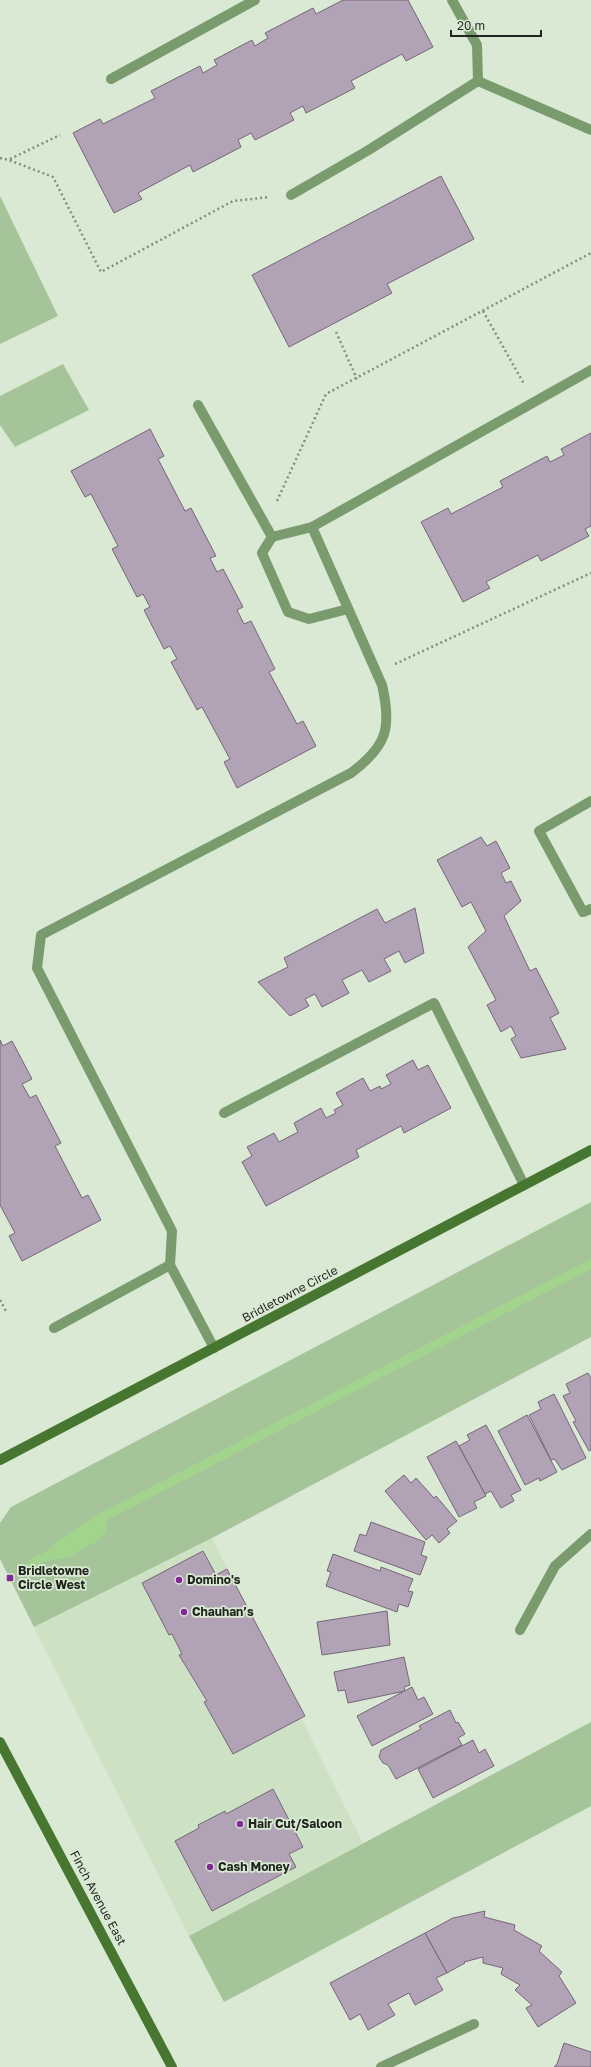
<svg xmlns="http://www.w3.org/2000/svg" width="591" height="2067" viewBox="0 0 591 2067" font-family="'Golos Text',sans-serif">
  <style>
    .built { fill: #cde1c5 }
    .green { fill: #a6c49a }
    .water { fill: #a3d48e }
    .lines { fill: none; stroke-linecap: round; stroke-linejoin: round }
    .stream { stroke: #a3d48e; stroke-width: 9 }
    .building { fill: #b2a2b6; stroke: #756679 }
    .path { stroke: #838e7f; stroke-width: 2.5; stroke-dasharray: 2 3; stroke-linecap: butt }
    .lane { stroke: #7a9b6d; stroke-width: 10 }
    .street { stroke: #7a9b6d; stroke-width: 10 }
    .secondary { stroke: #467630; stroke-width: 10 }
    .poi-dot { fill: #822b98; stroke: #dae9d4; stroke-width: 1.5 }
    .labels { text-anchor: middle; stroke-width: 3.5; stroke-linejoin: round; paint-order: stroke }
    .street-label { font-size: 12px; fill: #1f251d; stroke: #dae9d4 }
    .poi-label { font-size: 12px; font-weight: bold; fill: #1f251d; stroke: #dae9d4; text-anchor: start }
  </style>
  <rect width="100%" height="100%" fill="#dae9d4"/>
  <polygon class="built" points="212,1538 363,1843 189,1936 34,1627"/>
  <g class="green">
    <polygon points="0,196 58,316 0,344"/>
    <polygon points="63,364 89,410 15,447 0,425 0,396"/>
    <polygon points="591,1202 591,1337 212,1538 34,1627 0,1559 0,1523 11,1507"/>
    <polygon points="591,1722 591,1806 224,2002 189,1936"/>
  </g>
  <path class="water" d="M 102,1512 C 107,1517 107,1527 106,1533 L 99,1540 L 69,1557 L 46,1561 L 28,1569 L 24,1566 L 30,1559 L 46,1552 L 60,1539 Z"/>
  <g class="lines">
    <polyline class="stream" points="105,1516 591,1264"/>
  </g>
  <g class="building">
    <polygon points="343,0 408,0 433,47 406,61 402,54 351,81 355,88 306,113 303,106 290,113 294,120 255,140 251,133 238,140 241,147 193,172 190,165 138,193 142,199 114,213 73,133 100,119 103,124 155,98 151,91 200,66 203,73 217,65 214,60 252,40 255,46 268,38 265,33 313,8 316,14"/>
    <polygon points="441,176 474,239 387,284 392,293 289,347 252,275"/>
    <polygon points="150,429 164,456 158,459 185,511 191,508 216,556 210,558 217,572 223,569 243,607 237,610 244,624 251,621 275,669 269,672 297,724 303,721 316,746 237,788 224,762 230,759 202,707 197,710 171,662 177,659 170,646 164,649 144,610 150,607 143,594 137,597 112,549 118,546 91,494 85,497 71,471"/>
    <polygon points="591,433 591,526 585,529 589,536 541,561 538,555 486,582 490,588 463,602 421,522 448,508 451,514 503,487 500,481 547,456 550,462 564,455 561,449"/>
    <polygon points="481,837 487,846 496,841 510,868 501,873 506,883 511,881 521,901 504,916 530,971 536,968 559,1013 550,1018 566,1049 521,1058 511,1039 516,1036 511,1026 501,1032 487,1005 496,1000 468,947 486,931 471,902 462,907 437,860"/>
    <polygon points="415,908 424,953 405,963 399,951 384,959 391,971 369,982 362,970 342,980 349,993 322,1007 315,994 305,999 309,1006 290,1016 258,982 288,967 284,958 377,909 385,923"/>
    <polygon points="0,1040 3,1046 12,1041 32,1079 22,1084 30,1098 36,1095 61,1143 55,1146 82,1198 88,1195 101,1220 22,1261 9,1236 15,1233 0,1205"/>
    <polygon points="413,1060 418,1070 428,1065 451,1108 404,1133 401,1126 356,1150 359,1157 266,1206 242,1162 252,1156 247,1147 274,1133 279,1142 298,1132 294,1123 321,1108 326,1118 336,1113 334,1110 343,1105 336,1093 363,1078 370,1091 380,1086 381,1089 391,1084 386,1075"/>
    <polygon points="588,1373 591,1378 591,1450 589,1451 573,1422 576,1421 563,1396 570,1393 566,1384"/>
    <polygon points="554,1394 586,1458 562,1470 556,1461 554,1459 551,1460 529,1415 541,1409 538,1402"/>
    <polygon points="527,1415 557,1472 540,1481 539,1478 525,1485 498,1431"/>
    <polygon points="486,1425 521,1490 511,1495 514,1501 501,1508 491,1491 485,1494 459,1446 470,1440 467,1435"/>
    <polygon points="456,1441 486,1496 474,1502 477,1508 459,1517 427,1457"/>
    <polygon points="404,1475 411,1483 416,1478 434,1498 436,1496 457,1521 447,1529 450,1533 439,1543 432,1535 426,1540 385,1491"/>
    <polygon points="371,1522 425,1542 421,1555 427,1557 420,1575 354,1551 360,1534 366,1536"/>
    <polygon points="203,1551 216,1575 227,1569 305,1716 233,1754 204,1702 207,1701 179,1655 182,1654 172,1634 169,1635 142,1583"/>
    <polygon points="333,1554 380,1571 381,1567 413,1579 408,1591 413,1592 408,1607 399,1604 397,1612 326,1586 331,1572 327,1571"/>
    <polygon points="387,1611 390,1645 322,1655 317,1622"/>
    <polygon points="404,1657 410,1685 404,1687 405,1691 348,1703 345,1690 338,1691 334,1672"/>
    <polygon points="412,1687 418,1700 424,1697 433,1714 372,1746 357,1716"/>
    <polygon points="450,1710 456,1723 458,1722 465,1734 458,1738 462,1745 396,1779 388,1765 383,1763 379,1757 381,1750 421,1729 419,1726"/>
    <polygon points="473,1740 479,1753 485,1749 494,1766 433,1798 418,1769"/>
    <polygon points="273,1789 303,1847 289,1854 296,1867 212,1911 175,1841 199,1828 198,1825 225,1811 226,1814"/>
    <polygon points="485,1911 484,1917 515,1925 514,1930 542,1946 539,1951 562,1972 559,1976 576,2003 538,2027 526,2008 532,2005 515,1990 520,1985 501,1974 503,1968 483,1963 483,1957 464,1962 465,1963 447,1973 425,1933 453,1918"/>
    <polygon points="425,1933 447,1973 436,1978 443,1990 415,2005 409,1993 388,2004 395,2015 368,2030 360,2014 350,2020 330,1983"/>
    <polygon points="564,2043 591,2052 591,2067 554,2067 557,2064"/>
  </g>
  <g class="lines">
    <g class="path">
      <polyline points="0,158 9,160 53,177 101,272 233,201 270,197"/>
      <polyline points="10,159 60,135"/>
      <polyline points="483,311 524,384"/>
      <polyline points="336,332 357,379"/>
      <polyline points="277,501 326,394 591,253"/>
      <polyline points="395,664 591,573"/>
      <polyline points="0,1300 7,1313"/>
    </g>
    <g class="lane">
      <polyline points="452,0 477,45 478,81"/>
      <polyline points="111,79 255,0"/>
      <polyline points="291,195 367,151 478,81 591,130"/>
      <polyline points="198,405 272,537"/>
      <polyline points="312,527 272,537 262,553 288,612 309,619 348,609"/>
      <polyline points="591,801 539,831 583,912 591,909"/>
      <polyline points="224,1113 434,1003 524,1185"/>
      <polyline points="54,1328 170,1265"/>
      <path d="M 214,1348 L 170,1265 L 172,1231 L 37,968 L 41,935 L 351,773 C 387,746 392,728 382,685 L 312,527 L 591,370"/>
    </g>
    <g class="street">
      <polyline points="520,1630 555,1566 591,1534"/>
      <polyline points="381,2067 474,2024"/>
    </g>
    <g class="secondary">
      <polyline points="0,1460 591,1150"/>
      <polyline points="0,1742 172,2067"/>
    </g>
  </g>
  <g class="poi-dot">
    <rect x="6" y="1574" width="8" height="8" rx="2"/>
    <circle cx="179" cy="1580" r="4"/>
    <circle cx="184" cy="1612" r="4"/>
    <circle cx="240" cy="1824" r="4"/>
    <circle cx="210" cy="1867" r="4"/>
  </g>
  <g class="labels">
    <g class="street-label">
      <text transform="translate(290 1294) rotate(-28)" y="4">Bridletowne Circle</text>
      <text transform="translate(98 1898) rotate(62)" y="4">Finch Avenue East</text>
    </g>
    <g class="poi-label">
      <text x="18" y="1575">Bridletowne<tspan x="18" dy="14">Circle West</tspan></text>
      <text x="187" y="1584">Domino's</text>
      <text x="192" y="1616">Chauhan’s</text>
      <text x="248" y="1828">Hair Cut/Saloon</text>
      <text x="218" y="1871">Cash Money</text>
    </g>
  </g>
  <path d="M451 30v6h90v-6" fill="none" stroke="#1f251d" stroke-width="2"/>
  <text x="457" y="30" font-size="12" fill="#1f251d" stroke="#dae9d4" stroke-width="3" paint-order="stroke">20 m</text>
</svg>
